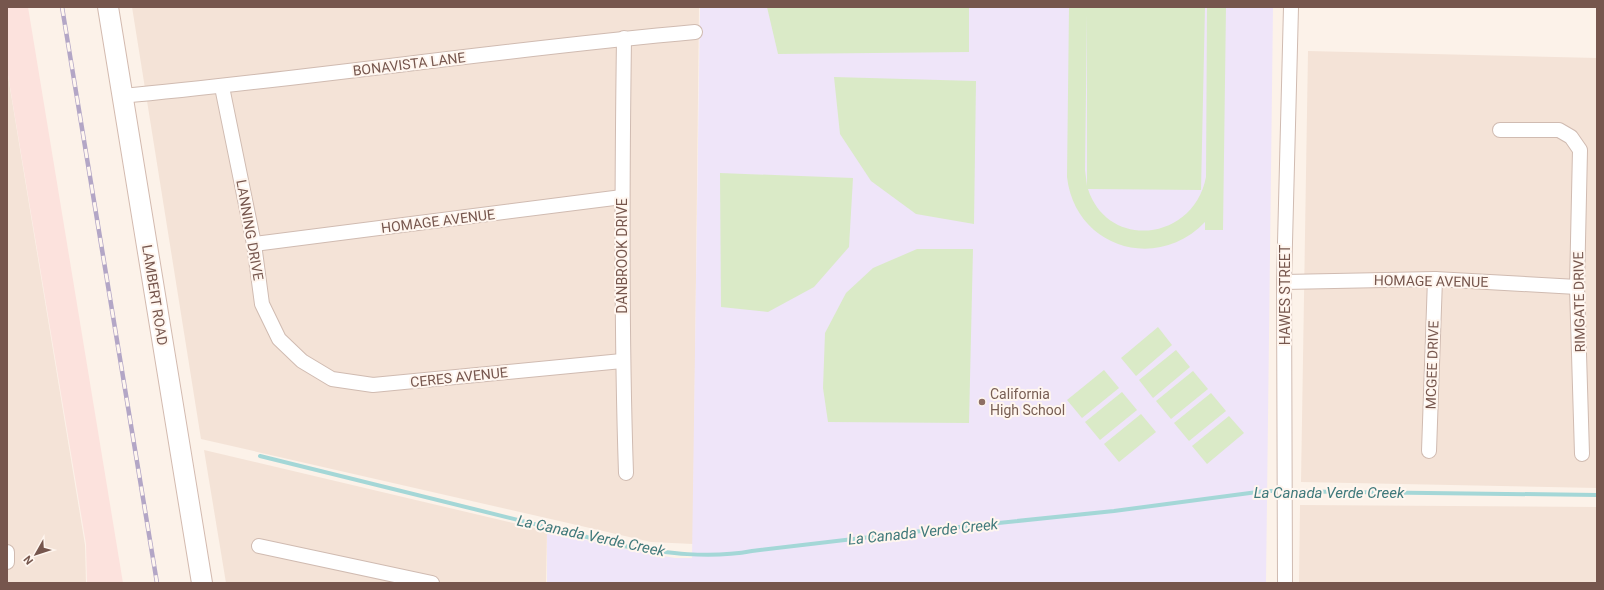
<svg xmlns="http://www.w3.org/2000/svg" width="1604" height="590" viewBox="0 0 1604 590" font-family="Roboto,sans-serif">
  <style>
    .residential { fill: #f4e3d7 }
    .commercial { fill: #fce2dd }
    .education { fill: #efe5f9 }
    .green { fill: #daeac7; fill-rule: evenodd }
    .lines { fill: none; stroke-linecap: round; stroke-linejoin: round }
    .stream { stroke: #a4d7d7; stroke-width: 4 }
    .minor-casing { stroke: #d0bbb1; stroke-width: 16 }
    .secondary-casing { stroke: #d3baaf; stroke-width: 22 }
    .minor { stroke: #fff; stroke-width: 14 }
    .secondary { stroke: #fff; stroke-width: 20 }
    .rail-casing { stroke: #b3a6c6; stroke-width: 4.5 }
    .rail { stroke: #fff6ef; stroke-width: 3; stroke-dasharray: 9; stroke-linecap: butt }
    .education-dot { fill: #8d6e63; stroke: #fff6ef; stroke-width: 1.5 }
    .labels { text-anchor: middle; stroke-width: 4; stroke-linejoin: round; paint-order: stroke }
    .street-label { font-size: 14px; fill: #76564d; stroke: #fff6ef }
    .education-label { font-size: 14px; fill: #785e54; stroke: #fff6ef; text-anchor: start }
    .water-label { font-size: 15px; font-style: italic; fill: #40797b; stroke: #fff6ef }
  </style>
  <rect width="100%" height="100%" fill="#fcf2e9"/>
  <g class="residential">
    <polygon points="132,7 699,7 693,544 651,542 201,439"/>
    <polygon points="1308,51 1597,58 1597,488 1301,482"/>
    <polygon points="7,70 85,545 86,583 7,583"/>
    <polygon points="204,450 547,531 546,583 226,583"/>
    <polygon points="1300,505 1597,507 1597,583 1299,583"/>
  </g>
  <polygon class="commercial" points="7,7 28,7 123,583 87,583 86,544 7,69"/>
  <polygon class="education" points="700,7 1273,7 1266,583 547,583 547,531 629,550 675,558 692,558"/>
  <g class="green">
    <polygon points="767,7 969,7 969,52 778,54"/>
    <path d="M 1069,7 L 1205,7 L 1201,190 L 1088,189 C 1108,251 1194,241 1206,177 L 1207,7 L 1226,7 L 1223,230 L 1205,230 L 1205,222 C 1156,273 1075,247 1067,177 ZM 1087,14 L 1087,186 L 1085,170 Z"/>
    <polygon points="834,77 976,81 974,224 916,214 871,181 840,134"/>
    <polygon points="720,173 853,178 849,247 814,287 768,312 721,307"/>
    <polygon points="917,249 973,249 969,423 828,422 823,388 825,333 846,293 873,268"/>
    <polygon points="1158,327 1172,345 1136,376 1121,358"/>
    <polygon points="1176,350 1190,367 1153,398 1139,380"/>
    <polygon points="1104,370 1119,388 1082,418 1067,400"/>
    <polygon points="1193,371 1208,389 1171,419 1156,401"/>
    <polygon points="1122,392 1137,410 1100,440 1085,422"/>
    <polygon points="1211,393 1226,411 1189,441 1174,423"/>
    <polygon points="1141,414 1156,432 1119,462 1104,444"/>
    <polygon points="1229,416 1244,433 1207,464 1192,446"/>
  </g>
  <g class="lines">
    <path class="stream" d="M 260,456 L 623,546 C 666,553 709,559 752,551 L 930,530 L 1114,511 L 1265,491 L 1597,495"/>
    <defs>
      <g id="minor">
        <path d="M 624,38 C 622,184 621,328 626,473"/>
        <polyline points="222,87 254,244 262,304 279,339 302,361 332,379 373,385 622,361"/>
        <path d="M 122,96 C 314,78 504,49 695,32"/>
        <polyline points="1500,130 1559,130 1571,137 1580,150 1577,287 1582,454"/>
        <polyline points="254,244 622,197"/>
        <polyline points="1284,282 1435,279 1577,287"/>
        <polyline points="1429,451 1435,279"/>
        <polyline points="259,546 432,583"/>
        <polyline points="7,552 7,562"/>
        <polyline points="1285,583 1284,282 1291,7"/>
      </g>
      <polyline id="secondary" points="108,7 202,583"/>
    </defs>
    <use href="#minor" class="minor-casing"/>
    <use href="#secondary" class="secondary-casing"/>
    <use href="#minor" class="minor"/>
    <use href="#secondary" class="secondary"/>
    <defs>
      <polyline id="rail" points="62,7 157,583"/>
    </defs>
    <use href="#rail" class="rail-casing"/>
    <use href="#rail" class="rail"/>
  </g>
  <circle class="education-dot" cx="982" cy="402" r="4"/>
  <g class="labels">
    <g class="street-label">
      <text transform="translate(409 64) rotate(-7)" y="5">BONAVISTA LANE</text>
      <text transform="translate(438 221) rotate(-7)" y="5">HOMAGE AVENUE</text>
      <text transform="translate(250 230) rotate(80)" y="5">LANNING DRIVE</text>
      <text transform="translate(622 256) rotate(-90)" y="5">DANBROOK DRIVE</text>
      <text transform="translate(1431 281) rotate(1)" y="5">HOMAGE AVENUE</text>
      <text transform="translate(155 295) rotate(81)" y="5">LAMBERT ROAD</text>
      <text transform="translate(1285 295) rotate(-90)" y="5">HAWES STREET</text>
      <text transform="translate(1579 302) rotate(-91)" y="5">RIMGATE DRIVE</text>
      <text transform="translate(1432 365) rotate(-88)" y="5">MCGEE DRIVE</text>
      <text transform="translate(459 377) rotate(-6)" y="5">CERES AVENUE</text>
    </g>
    <g class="education-label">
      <text x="990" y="399">California<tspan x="990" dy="16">High School</tspan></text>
    </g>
    <g class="water-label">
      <text x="1329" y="498">La Canada Verde Creek</text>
      <text transform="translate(923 532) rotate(-6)" y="5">La Canada Verde Creek</text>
      <text transform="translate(591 536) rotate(12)" y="5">La Canada Verde Creek</text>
    </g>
  </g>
  <rect width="1604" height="590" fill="none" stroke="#76564d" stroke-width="16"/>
  <g transform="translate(36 554) rotate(231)" stroke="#fff6ef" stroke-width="3" paint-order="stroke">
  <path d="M0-3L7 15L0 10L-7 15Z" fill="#76564d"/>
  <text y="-6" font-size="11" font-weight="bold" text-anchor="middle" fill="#76564d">N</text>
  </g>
</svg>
